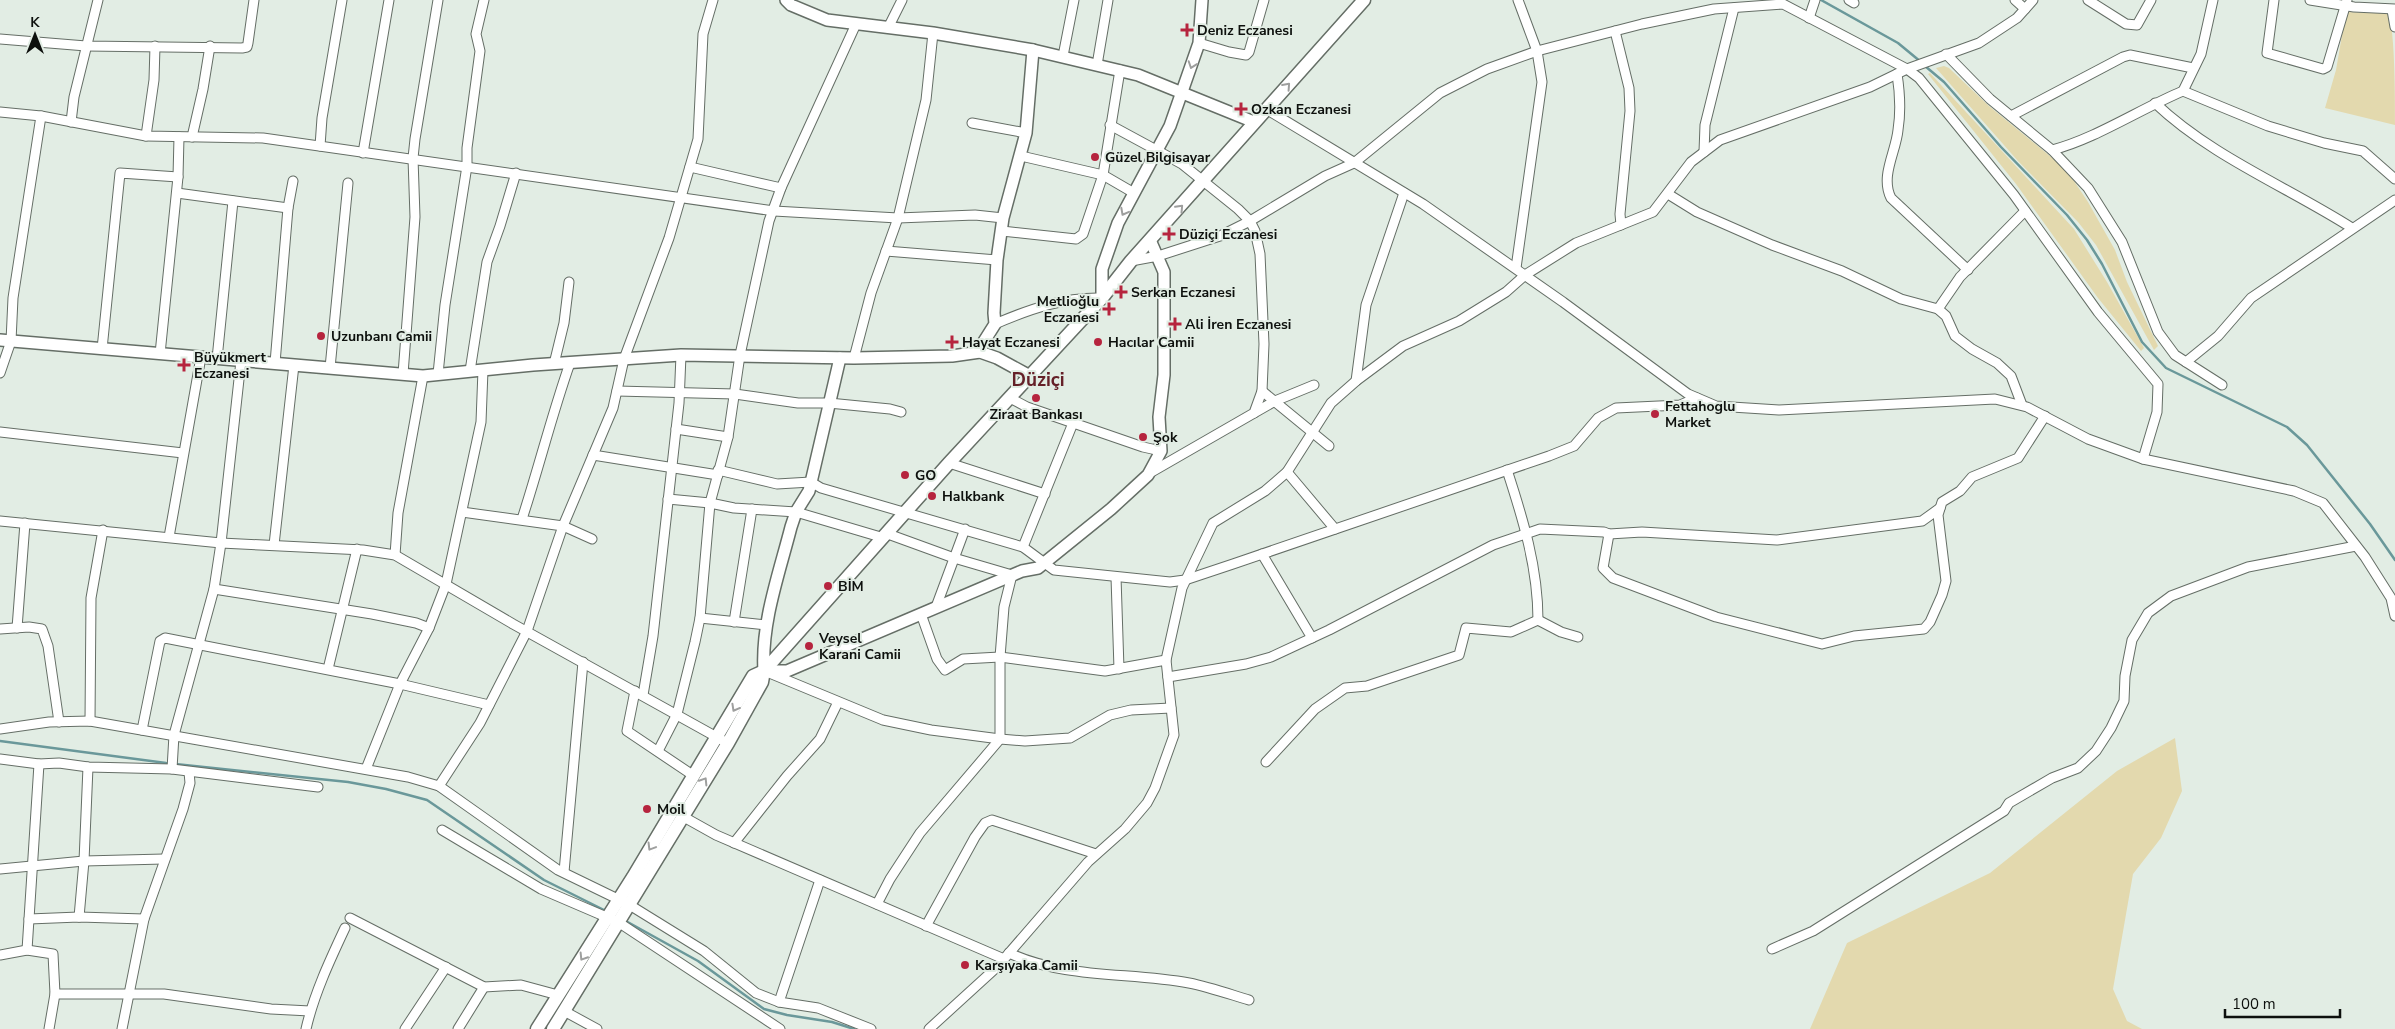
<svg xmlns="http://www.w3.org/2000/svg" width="2395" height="1029" viewBox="0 0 2395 1029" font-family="'Nunito Sans',sans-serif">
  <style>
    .green { fill: #e3d9ae }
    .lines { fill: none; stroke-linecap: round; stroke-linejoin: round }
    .stream { stroke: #6a989a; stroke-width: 2.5 }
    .minor-casing { stroke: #656e66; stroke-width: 11 }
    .tertiary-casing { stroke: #656e66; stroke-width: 14 }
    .secondary-casing { stroke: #656e66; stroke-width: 15 }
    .minor { stroke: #fff; stroke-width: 9 }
    .tertiary { stroke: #fff; stroke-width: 11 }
    .secondary { stroke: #fff; stroke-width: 12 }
    .oneway { stroke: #9e9f9e }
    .poi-dot { fill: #b6243e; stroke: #e2ede4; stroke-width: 2 }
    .labels { text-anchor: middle; stroke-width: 4; stroke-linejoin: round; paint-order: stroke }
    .poi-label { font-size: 14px; font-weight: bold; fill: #0d100d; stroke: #e2ede4; text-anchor: start }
    .district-label { font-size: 19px; font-weight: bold; fill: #652028; stroke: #e2ede4 }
  </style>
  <rect width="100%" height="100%" fill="#e2ede4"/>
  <g class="green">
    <path d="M 2346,12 L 2389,13 C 2395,37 2395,97 2395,125 L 2325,108 L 2336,70 Z"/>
    <polygon points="1944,66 1949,68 1989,106 2056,161 2074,181 2088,202 2115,250 2127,282 2158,346 2154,350 2096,245 2078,222 2018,161 1936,68"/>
    <polygon points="1930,73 2074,229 2107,282 2144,348 2141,351 2098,298 2016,184 1928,74"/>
    <polygon points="2175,738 2182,791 2161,838 2133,874 2113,989 2127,1021 2142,1029 1810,1029 1847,943 1990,873 2117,771"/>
  </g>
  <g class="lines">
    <g class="stream">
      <polyline points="1821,0 1898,43 1921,62"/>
      <polyline points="1925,66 1944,82 2001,147 2067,215 2087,240 2102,264 2142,342 2166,368 2287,427 2307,445 2370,524 2395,560"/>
      <polyline points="0,741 166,763 348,782 386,789 427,800 544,880 606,911"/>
      <polyline points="624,920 698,961 764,1009 787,1015 832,1022 854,1029"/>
    </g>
    <defs>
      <g id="minor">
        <polyline points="1849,0 1854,3"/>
        <polyline points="2015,0 2025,9"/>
        <polyline points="2088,0 2126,24 2137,25 2151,0"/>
        <polyline points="2274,0 2267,53 2323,69 2327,67 2347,0"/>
        <polyline points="2310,0 2354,7 2395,9"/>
        <polyline points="2392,10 2395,27"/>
        <polyline points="1809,18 1815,0"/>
        <polyline points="888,28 902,0"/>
        <polyline points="1615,31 1629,88 1630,111 1620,214 1621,225"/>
        <polyline points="0,39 86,46 242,48 247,47 248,43 254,0"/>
        <polyline points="1199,43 1229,52 1246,55 1249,52 1264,0"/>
        <polyline points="1946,54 1990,99 2052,150 2088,188 2122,242 2158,332 2175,355 2222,385"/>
        <polyline points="1063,56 1074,0"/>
        <polyline points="1097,65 1108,0"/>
        <path d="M 1897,74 C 1900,93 1901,111 1898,130 C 1896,152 1880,176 1891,198 L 1968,270"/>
        <polyline points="2183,91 2268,126 2324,143 2363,151 2395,179"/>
        <path d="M 2155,103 C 2212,157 2286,186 2352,228"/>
        <polyline points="1266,109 1423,204 1563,302 1688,394 1716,406 1779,410 1995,399 2027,407 2088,439 2143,459 2294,491 2323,503 2365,557 2391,598 2395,616"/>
        <polyline points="0,112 41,116 146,136 263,138 774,211 898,218 975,215 1003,218"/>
        <polyline points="2011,116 2123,57 2130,55 2193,68"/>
        <polyline points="71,122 74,97 98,0"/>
        <polyline points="972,123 1026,133"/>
        <polyline points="1110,125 1182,164 1238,209 1250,221 1255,231 1260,254 1264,344 1262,391 1254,413 1148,474"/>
        <polyline points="146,136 154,80 155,46"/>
        <polyline points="192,137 203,89 210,46"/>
        <polyline points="320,146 322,118 342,0"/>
        <path d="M 2052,150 C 2095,139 2140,109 2183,91 L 2201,54 L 2213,0"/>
        <polyline points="1704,152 1705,125 1734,8"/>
        <polyline points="363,153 389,0"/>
        <polyline points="1021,156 1103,175 1134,193"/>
        <polyline points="690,167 781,188"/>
        <polyline points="177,193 288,208"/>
        <polyline points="1668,194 1697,212 1772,245 1842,271 1901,299 1938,309 1946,316 1955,336 1972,349 1997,363 2011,376 2022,405"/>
        <polyline points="1002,231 1076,239 1083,234 1103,175 1120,70"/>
        <polyline points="886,251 997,260"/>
        <polyline points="1131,261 1158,256 1220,236 1250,221 1325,176 1354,163 1440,93 1487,69 1537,51 1642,24 1714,9 1783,4 1907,69 1919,78 2014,195 2098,312 2158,384 2157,412 2143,459"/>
        <polyline points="1516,268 1542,82 1537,51 1518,0"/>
        <polyline points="1938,309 1960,277 2025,211"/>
        <path d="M 995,324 C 1030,309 1064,297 1102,298"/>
        <polyline points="102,349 120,173 178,177"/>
        <polyline points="160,354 178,177 179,137"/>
        <polyline points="854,358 871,293 898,218 926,100 933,33"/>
        <polyline points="217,359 233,201"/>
        <polyline points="2186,362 2218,336 2251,298 2395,200"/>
        <polyline points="275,363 288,208 293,181"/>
        <polyline points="554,364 564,323 569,282"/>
        <polyline points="330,368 348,183"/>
        <polyline points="470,371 487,262 500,226 516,173"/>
        <polyline points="0,373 11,341 13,298 41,116"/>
        <polyline points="403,374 415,217 413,158 415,139 438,0"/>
        <polyline points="438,374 445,305 467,166 467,148 480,51 476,34 484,0"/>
        <polyline points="1356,381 1366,305 1404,193"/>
        <polyline points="617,391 735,394 798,403 829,403 890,409 901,412"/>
        <polyline points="1262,391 1329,446"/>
        <polyline points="1010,398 1027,407 1143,447 1161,451"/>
        <polyline points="1254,413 1275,401 1314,385"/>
        <polyline points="676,429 728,437"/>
        <polyline points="0,432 183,453"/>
        <polyline points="593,455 718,475"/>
        <polyline points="949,463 1045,494"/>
        <polyline points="718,470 777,484 811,482 821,488 1023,547 1054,570 1170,582 1185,580 1233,564 1549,456 1574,446 1598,418 1616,408 1680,405 1697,398"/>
        <path d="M 1507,470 C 1523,519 1538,568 1538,620"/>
        <polyline points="1287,472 1335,529"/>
        <polyline points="668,499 710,503 734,508 796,512 884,538"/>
        <polyline points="462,512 563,526 592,539"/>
        <path d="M 522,519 C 539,467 552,414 570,363"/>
        <polyline points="0,521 221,543 363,550 395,555 513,624 722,740"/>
        <polyline points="1609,534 1603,568 1613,578 1716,617 1822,644 1854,636 1924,629 1930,622 1942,595 1946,581 1938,515 1942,502 1960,491 1972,477 2018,458 2045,416"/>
        <polyline points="169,537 201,357"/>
        <polyline points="274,545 294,365"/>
        <polyline points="1023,547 1073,423"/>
        <polyline points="1262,554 1312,638"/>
        <polyline points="395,555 398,513 423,376"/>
        <polyline points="1116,577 1119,669"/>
        <polyline points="214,589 372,614 416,623 429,628"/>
        <polyline points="936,607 965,529"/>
        <polyline points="921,614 937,659 945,670 963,659 1000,657 1105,671 1166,660"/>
        <polyline points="700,618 766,625"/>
        <polyline points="1538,620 1561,632 1578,637"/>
        <polyline points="734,622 752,509"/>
        <polyline points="17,628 25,523"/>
        <polyline points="0,629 29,627 42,629 48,646 59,722"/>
        <polyline points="328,669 357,549"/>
        <polyline points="767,672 883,720 931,730 1000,739 1025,741 1070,738 1110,715 1131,710 1171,708"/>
        <polyline points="1168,677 1246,664 1271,657 1329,630 1493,545 1540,529 1604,532 1609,534 1642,532 1777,540 1922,521 1940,508"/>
        <polyline points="635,691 627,731 694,776"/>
        <polyline points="643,695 653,636 679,403 681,355"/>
        <polyline points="90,721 91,598 103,530"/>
        <polyline points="0,729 49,722 90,721 408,777 439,786 558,870 628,904 704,951 756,993 779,1002 818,1008 871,1029"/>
        <polyline points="142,730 160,641 165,638 400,684 489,705"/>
        <polyline points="658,751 677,714 695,642 700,618 710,503 728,437 740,355 769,221 781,188 856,24"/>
        <polyline points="0,759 39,764 59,763 88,767 172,769 318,787"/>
        <polyline points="1266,762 1315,709 1345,688 1367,686 1459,655 1466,628 1511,632 1538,620"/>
        <polyline points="172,769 174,735 214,589 221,543 241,361"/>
        <polyline points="366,769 400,684 429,628 446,584 481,422 483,370"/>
        <polyline points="439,786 480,723 527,631 563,526 613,408 624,359 669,238 698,139 703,34 713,0"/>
        <polyline points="682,816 716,835 1004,959"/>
        <polyline points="442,830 541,889 618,922 780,1029"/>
        <polyline points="734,843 787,776 820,739 838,702"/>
        <polyline points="0,869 84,861 164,859"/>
        <polyline points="564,872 583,662"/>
        <polyline points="877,904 890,879 920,833 1000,739 1000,657 1004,607 1012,575 954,558 888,534"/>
        <polyline points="79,917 84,861 88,767"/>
        <polyline points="350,918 484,987 521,985 558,995"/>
        <polyline points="29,919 79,917 144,919"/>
        <polyline points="926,926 975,837 985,823 992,820 1096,854"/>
        <polyline points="1772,949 1813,931 2004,811 2009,803 2052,778 2078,768 2096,751 2111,728 2124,701 2125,676 2132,640 2148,613 2171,596 2248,567 2356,546"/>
        <polyline points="27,950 39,764"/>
        <path d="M 1009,953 C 1065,979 1130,972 1189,983 C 1209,987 1229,994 1249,1000"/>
        <polyline points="0,955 27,950 53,954 55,994 49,1029"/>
        <polyline points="55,994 164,994 271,1009 310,1011"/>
        <polyline points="779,1002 820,880"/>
        <polyline points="564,1011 597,1029"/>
        <polyline points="122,1029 144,919 183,809 190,783 189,772"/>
        <path d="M 306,1029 C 314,994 330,960 345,928"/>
        <polyline points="405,1029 446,967"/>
        <polyline points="458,1029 484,987"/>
        <polyline points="929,1029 997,967 1088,862 1125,829 1147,803 1155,788 1174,735 1166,660 1182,588 1213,523 1265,491 1287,472 1331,403 1356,381 1403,346 1459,321 1506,292 1525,275 1576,243 1653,212 1691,162 1720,140 1870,87 1907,69 1979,43 2017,18 2033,0"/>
      </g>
      <g id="tertiary">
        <polyline points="786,0 791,5 827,20 933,33 1033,50 1138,75 1254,122"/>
        <polyline points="1102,298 1102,269 1118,223 1170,126 1199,43 1202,0"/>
        <polyline points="0,340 423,376 533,365 681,355 854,358 952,356 980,352 997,358 1030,376"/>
        <polyline points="980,352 983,343 995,324 994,313 997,260 1003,218 1026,133 1033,50"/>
        <path d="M 840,358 L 809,491 L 796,512 L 791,527 C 779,574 761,623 764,671 L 787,671 L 1022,571 L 1038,568 L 1111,509 L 1148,475 L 1161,451 L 1159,417 L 1164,375 L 1164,272 L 1150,240"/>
      </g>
      <g id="secondary">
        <polyline points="537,1029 633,877 753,676 764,671 949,463 1102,298 1131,261 1364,0"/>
        <polyline points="553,1029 728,743 762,682 764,671"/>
      </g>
    </defs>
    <use href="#minor" class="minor-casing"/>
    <use href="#tertiary" class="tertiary-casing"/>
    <use href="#secondary" class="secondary-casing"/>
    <use href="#minor" class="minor"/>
    <use href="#tertiary" class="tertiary"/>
    <use href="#secondary" class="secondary"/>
  </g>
  <defs><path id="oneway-chevron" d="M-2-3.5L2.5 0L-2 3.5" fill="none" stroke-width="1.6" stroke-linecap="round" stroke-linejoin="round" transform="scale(1.25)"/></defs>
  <g class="oneway">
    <use href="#oneway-chevron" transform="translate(1192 65) rotate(109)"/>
    <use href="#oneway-chevron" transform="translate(1287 86) rotate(-48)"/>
    <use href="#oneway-chevron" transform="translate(1180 208) rotate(-47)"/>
    <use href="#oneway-chevron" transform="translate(1124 212) rotate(118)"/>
    <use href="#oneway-chevron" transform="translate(735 708) rotate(119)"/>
    <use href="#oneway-chevron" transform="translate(704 781) rotate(-58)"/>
    <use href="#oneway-chevron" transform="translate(651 847) rotate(121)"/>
    <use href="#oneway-chevron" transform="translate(583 957) rotate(122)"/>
  </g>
  <g class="poi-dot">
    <path d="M1184.5 22.5h5v5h5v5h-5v5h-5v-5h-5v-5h5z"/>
    <path d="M1238.5 101.5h5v5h5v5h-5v5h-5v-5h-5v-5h5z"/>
    <circle cx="1095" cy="157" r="5"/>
    <path d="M1166.5 226.5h5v5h5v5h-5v5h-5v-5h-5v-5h5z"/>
    <path d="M1118.5 284.5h5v5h5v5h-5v5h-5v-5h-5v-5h5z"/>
    <path d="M1106.5 301.5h5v5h5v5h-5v5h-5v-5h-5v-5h5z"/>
    <path d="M1172.5 316.5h5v5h5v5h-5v5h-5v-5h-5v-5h5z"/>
    <circle cx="321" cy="336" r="5"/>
    <path d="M949.5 334.5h5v5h5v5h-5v5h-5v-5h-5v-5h5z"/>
    <circle cx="1098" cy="342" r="5"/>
    <path d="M181.5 357.5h5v5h5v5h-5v5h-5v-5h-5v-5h5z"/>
    <circle cx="1036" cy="398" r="5"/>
    <circle cx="1655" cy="414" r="5"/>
    <circle cx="1143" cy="437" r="5"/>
    <circle cx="905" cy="475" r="5"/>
    <circle cx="932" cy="496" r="5"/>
    <circle cx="828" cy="586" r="5"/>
    <circle cx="809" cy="646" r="5"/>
    <circle cx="647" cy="809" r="5"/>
    <circle cx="965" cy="965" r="5"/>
  </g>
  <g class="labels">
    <g class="poi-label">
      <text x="1197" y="35">Deniz Eczanesi</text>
      <text x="1251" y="114">Ozkan Eczanesi</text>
      <text x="1105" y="162">Güzel Bilgisayar</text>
      <text x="1179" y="239">Düziçi Eczanesi</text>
      <text x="1131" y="297">Serkan Eczanesi</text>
      <text x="1099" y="306" text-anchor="end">Metlioğlu<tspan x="1099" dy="16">Eczanesi</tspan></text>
      <text x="1185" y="329">Ali İren Eczanesi</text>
      <text x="331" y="341">Uzunbanı Camii</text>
      <text x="962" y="347">Hayat Eczanesi</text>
      <text x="1108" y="347">Hacılar Camii</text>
      <text x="194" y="362">Büyükmert<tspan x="194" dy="16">Eczanesi</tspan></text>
      <text x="1665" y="411">Fettahoglu<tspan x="1665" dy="16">Market</tspan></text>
      <text x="1036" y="419" text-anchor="middle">Ziraat Bankası</text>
      <text x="1153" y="442">Şok</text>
      <text x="915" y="480">GO</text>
      <text x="942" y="501">Halkbank</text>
      <text x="838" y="591">BİM</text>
      <text x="819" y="643">Veysel<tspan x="819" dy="16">Karani Camii</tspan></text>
      <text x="657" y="814">Moil</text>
      <text x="975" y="970">Karşıyaka Camii</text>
    </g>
    <g class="district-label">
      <text x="1038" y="386">Düziçi</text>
    </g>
  </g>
  <g transform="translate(35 35)" stroke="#e2ede4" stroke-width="4" paint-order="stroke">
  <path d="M0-4L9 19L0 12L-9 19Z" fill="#0d100d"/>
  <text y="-8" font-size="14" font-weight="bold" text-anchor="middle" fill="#0d100d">K</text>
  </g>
  <path d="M2225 1009v8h115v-8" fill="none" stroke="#0d100d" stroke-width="2.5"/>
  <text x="2232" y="1009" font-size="15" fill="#0d100d" stroke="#e2ede4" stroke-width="4" paint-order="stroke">100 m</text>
</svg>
